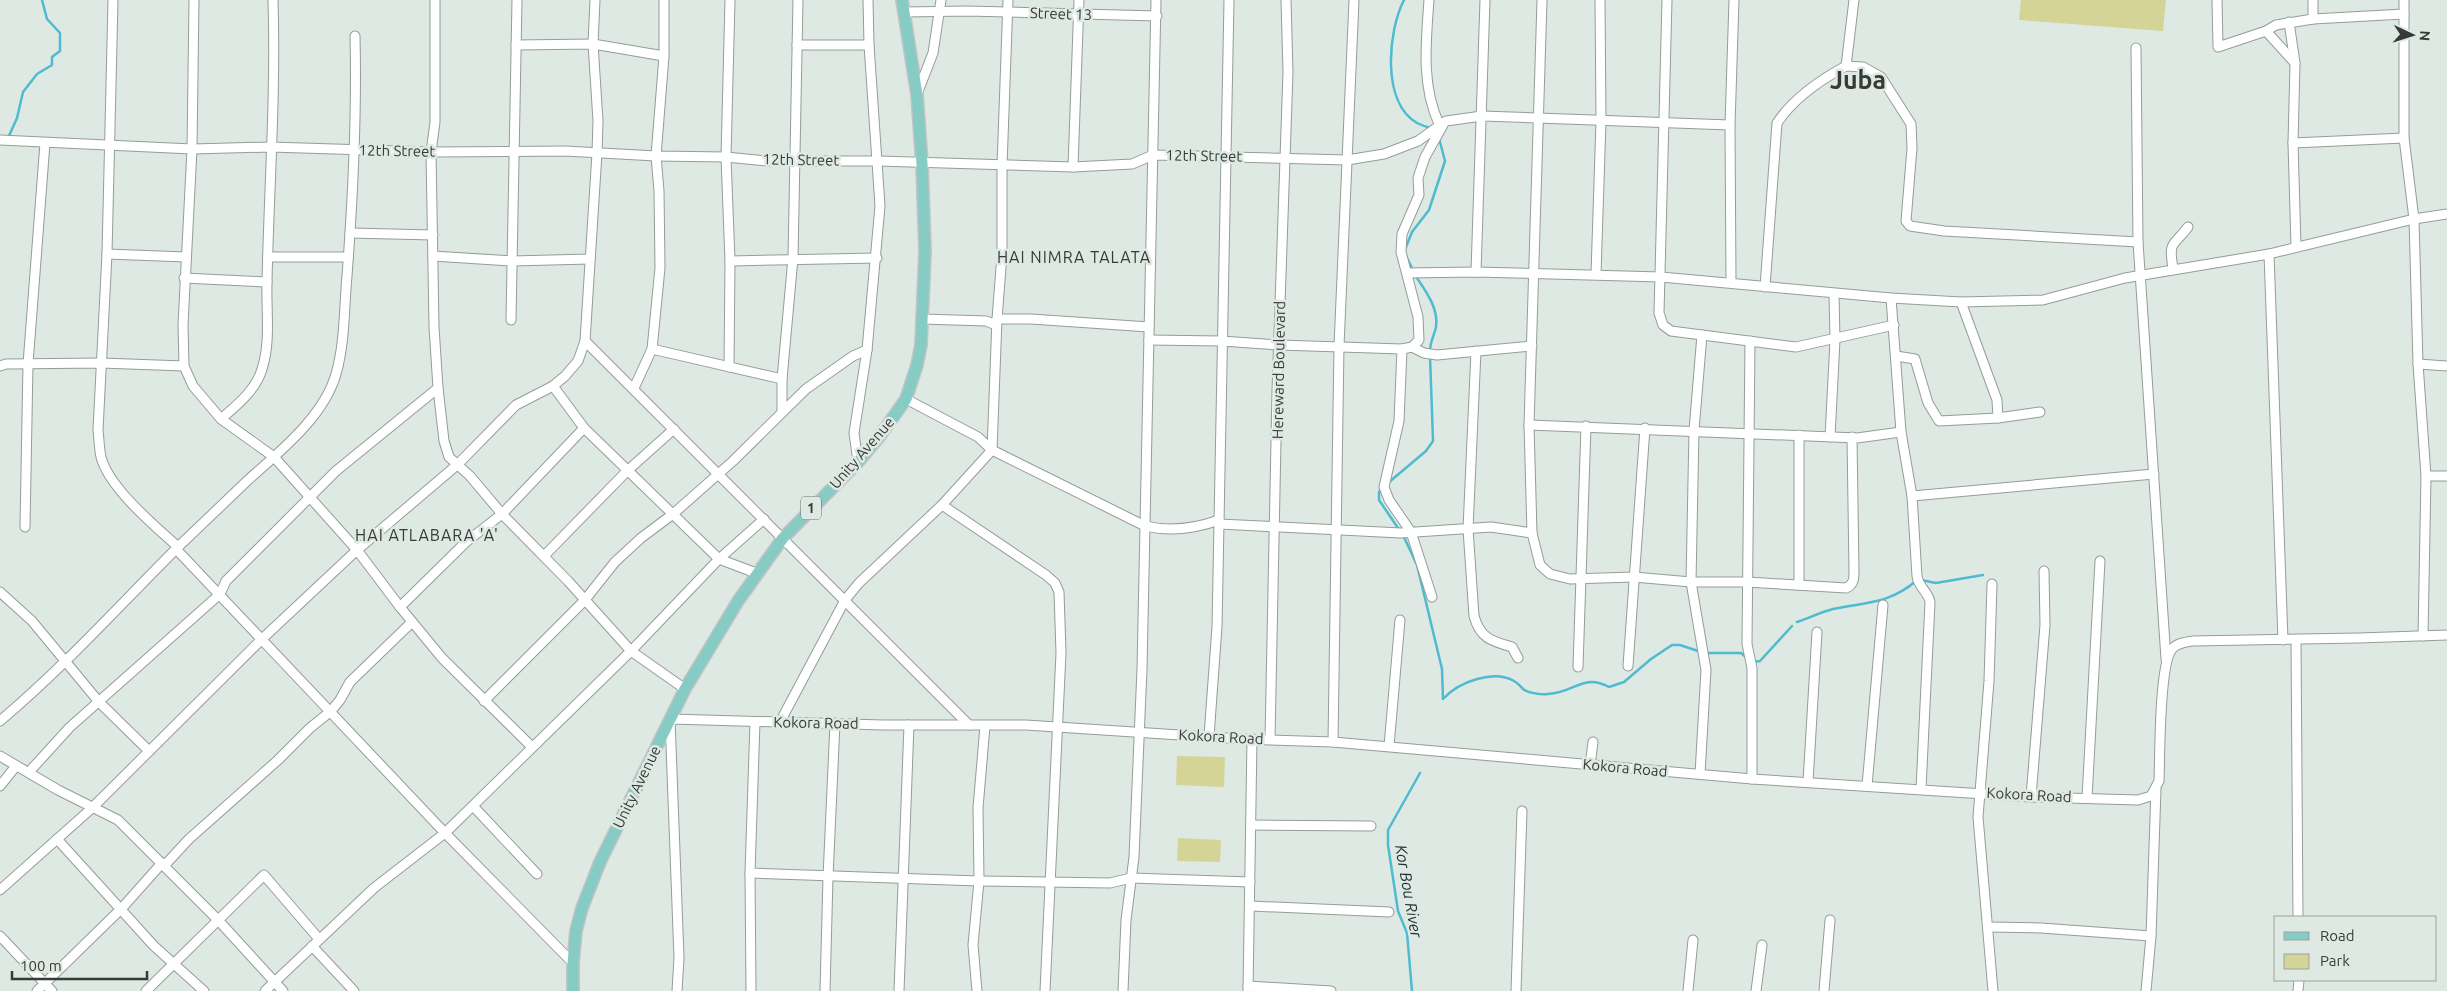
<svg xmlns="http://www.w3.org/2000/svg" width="2447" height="991" viewBox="0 0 2447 991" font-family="Ubuntu,sans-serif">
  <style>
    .green { fill: #d3d496 }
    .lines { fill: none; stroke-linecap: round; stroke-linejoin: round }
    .stream { stroke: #4ebbd0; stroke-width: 2.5 }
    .minor-casing { stroke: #949d98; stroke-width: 11 }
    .major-casing { stroke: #c3c4c3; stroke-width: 14 }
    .minor { stroke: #fff; stroke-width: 9 }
    .major { stroke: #87cbc5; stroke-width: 11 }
    .labels { text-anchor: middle; stroke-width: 5; stroke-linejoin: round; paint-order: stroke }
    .shield { fill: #dfe9e3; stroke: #696f6b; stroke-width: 1 }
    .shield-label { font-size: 14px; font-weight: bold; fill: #373b38 }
    .street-label { font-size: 15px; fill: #373b38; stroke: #dfe9e3 }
    .neighbourhood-label { font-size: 16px; letter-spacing: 1px; fill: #373b38; stroke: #dfe9e3 }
    .water-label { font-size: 16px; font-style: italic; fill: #192d31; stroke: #dfe9e3 }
    .town-label { font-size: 25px; font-weight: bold; fill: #373b38; stroke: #dfe9e3 }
  </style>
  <rect width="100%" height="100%" fill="#dfe9e3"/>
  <g class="green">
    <polygon points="2021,0 2166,0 2163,31 2019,20"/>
    <polygon points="1177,756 1225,757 1224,787 1176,785"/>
    <polygon points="1178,838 1221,840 1220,862 1177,861"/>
  </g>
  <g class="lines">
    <g class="stream">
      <path d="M 1404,0 C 1388,31 1381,102 1417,123 C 1421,125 1427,127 1431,128"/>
      <polyline points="8,138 17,118 23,92 37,74 52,65 52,57 60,51 60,33 47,19 42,0"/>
      <polyline points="1413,270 1404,252 1412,232 1429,210 1445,161 1439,138"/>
      <path d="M 1415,275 C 1425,290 1439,308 1436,327 C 1434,336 1430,342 1430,351"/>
      <polyline points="1388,483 1426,451 1433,441 1430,356"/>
      <polyline points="1382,489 1379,492 1379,500 1400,531"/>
      <polyline points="1403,535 1417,565 1442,669 1443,699"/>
      <polyline points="1921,580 1936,583 1983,575"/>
      <path d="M 1797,622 C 1809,618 1821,612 1833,609 C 1866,602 1889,604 1916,581"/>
      <polyline points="1706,653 1741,653 1747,658"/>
      <polyline points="1754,662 1760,661 1792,626"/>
      <path d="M 1444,698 C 1459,682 1494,669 1514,681 C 1518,683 1520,686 1523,689 C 1528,693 1542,695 1548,694 C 1575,693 1582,673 1609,687 L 1624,682 L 1651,659 L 1672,645 L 1680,645 L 1701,652"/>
      <polyline points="1412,991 1407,933 1398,911 1388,845 1388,830 1420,773"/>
    </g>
    <defs>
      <g id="minor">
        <path d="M 113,0 L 107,254 L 98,430 C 99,438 99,448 101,457 C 109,488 155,526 178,547 L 176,549 L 445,833 L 573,963"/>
        <polyline points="194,0 192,149 183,325 184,366 193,386 221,419 274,457 357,550 400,607 442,658 532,747"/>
        <polyline points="435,0 435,122 431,152 434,327 438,388 444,441 449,457 470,476 502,514 568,581 631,651 685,689"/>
        <path d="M 1429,0 C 1426,42 1421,85 1439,124"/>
        <path d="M 1542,0 L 1529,425 L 1532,533 L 1540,565 L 1550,574 L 1570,579 L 1634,577 L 1691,582 L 1747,582 L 1846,588 C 1853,585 1854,580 1854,572 L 1852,437"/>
        <polyline points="1667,0 1659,313 1663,325 1671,331 1796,347 1894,325"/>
        <polyline points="2217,0 2218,47 2266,31 2295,63"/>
        <polyline points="2313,0 2313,19"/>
        <polyline points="2404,0 2404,138 2414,219 2418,364 2426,476 2423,636"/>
        <polyline points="904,12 967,11 1157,16"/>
        <polyline points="2289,22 2295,63 2293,143 2296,246"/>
        <polyline points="2266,31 2276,25 2313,19 2404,14"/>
        <polyline points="516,45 593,44 664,56"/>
        <polyline points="797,45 869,45"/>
        <polyline points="2136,48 2138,242 2166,659"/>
        <polyline points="1846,66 1863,67 1881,77 1911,124 1912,148 1906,221 1910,226 1944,231 2138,242"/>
        <polyline points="917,94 933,53 941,0"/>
        <polyline points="0,140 192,149 270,147 431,152 565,151 656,156 726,157 767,161 878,161 1073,167 1132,164 1153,155 1347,160 1384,154 1418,141 1446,121 1482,116 1730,125"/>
        <polyline points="2293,143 2404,138"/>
        <polyline points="1073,167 1079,0"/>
        <polyline points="350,233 433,235"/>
        <polyline points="107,254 186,257"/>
        <polyline points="2269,254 2283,640"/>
        <polyline points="433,256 512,261 590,259"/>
        <polyline points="268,257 348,257"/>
        <polyline points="730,261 877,258"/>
        <path d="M 2173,268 C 2168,240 2174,246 2188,227"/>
        <polyline points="1476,272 1485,0"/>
        <polyline points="1407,273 1476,272 1661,277 1891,298 1961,302 2043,300 2125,278 2269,254 2414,219 2447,214"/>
        <polyline points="1596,274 1601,121 1600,0"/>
        <polyline points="184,278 267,282"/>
        <polyline points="1731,282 1730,125 1734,0"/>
        <path d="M 1765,287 L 1777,123 C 1793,99 1820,80 1846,66 L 1854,0"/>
        <path d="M 1891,298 L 1901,432 L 1912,496 L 1917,576 C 1918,587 1928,591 1930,602 L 1921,789"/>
        <polyline points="1961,302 1997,400 1998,418"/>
        <polyline points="922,319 986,321 996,325"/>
        <polyline points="997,319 1031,319 1149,327"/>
        <polyline points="511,320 517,0"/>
        <polyline points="1149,340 1221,341 1279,345 1402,349 1412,347 1419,340 1418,317 1401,252 1402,234 1419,195 1418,178 1425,157 1443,125"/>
        <polyline points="585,341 969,725"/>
        <polyline points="1750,341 1747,644 1752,668 1752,779"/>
        <polyline points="1412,347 1424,353 1437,355 1532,346"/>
        <polyline points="652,349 782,379"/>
        <polyline points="1402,349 1399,421 1384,487 1389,500 1411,532 1432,597"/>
        <path d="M 1476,351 L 1468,529 L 1474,616 C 1480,638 1491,641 1512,647 L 1518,658"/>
        <polyline points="1896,356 1915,359 1928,403 1939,421 1998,418 2040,412"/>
        <polyline points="2418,364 2447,366"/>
        <polyline points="0,366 6,364 101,363 184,366"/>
        <polyline points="729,367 730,261 726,157 730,0"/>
        <polyline points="553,386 584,428 719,559 756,573"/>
        <polyline points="634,388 652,349 660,268 659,191 656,156 664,56 664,0"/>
        <path d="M 906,399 L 978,437 L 992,450 L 1145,526 C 1171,532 1194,529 1219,520"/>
        <polyline points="782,411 782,379 793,258 798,0"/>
        <path d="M 221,419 C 237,405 256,390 262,369 C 271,342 266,310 267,282 C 269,188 276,94 273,0"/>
        <polyline points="1529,425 1857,438 1901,432"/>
        <polyline points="1830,437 1835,340 1834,294"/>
        <polyline points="858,462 854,433 867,350 880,206 869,45 868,0"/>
        <polyline points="2426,476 2447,476"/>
        <polyline points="1912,496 2154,474"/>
        <polyline points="942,505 1046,575 1055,583 1059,592 1061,653 1045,991"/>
        <polyline points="1219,524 1401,533 1491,527 1532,533"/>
        <polyline points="25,527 28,364 45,143"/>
        <polyline points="544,556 627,471 674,429"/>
        <polyline points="1992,584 1989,681 1978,817 1993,991"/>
        <polyline points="1799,585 1799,435"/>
        <polyline points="0,592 32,621 99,702 149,751"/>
        <polyline points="400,607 466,542 502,514 584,428"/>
        <polyline points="2296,640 2298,917"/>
        <polyline points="1628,666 1645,428"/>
        <polyline points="1578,667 1586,426"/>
        <polyline points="484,701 584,601 615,562 641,538 673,514 733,461 806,389 853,356 867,350"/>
        <path d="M 0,721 C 64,667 119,606 178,547 C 201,525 224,503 247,481 C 278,453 324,417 336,374 C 345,343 344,308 347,276 C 353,196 357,116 355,36"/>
        <polyline points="780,722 845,600 859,583 942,505 992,450 997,319 1002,255 1002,166 1008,0"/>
        <polyline points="1209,736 1217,627 1229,0"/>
        <polyline points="1270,739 1277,391 1288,72 1286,0"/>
        <polyline points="1333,742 1339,346 1354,0"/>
        <polyline points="1389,746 1400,620"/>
        <polyline points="0,756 58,790 118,820 218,920 283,991"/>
        <polyline points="1590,765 1593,742"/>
        <polyline points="29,772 70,727 220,594 226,581 336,471 438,388"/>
        <polyline points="1700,774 1706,670 1691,582 1694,430 1702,335"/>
        <polyline points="1808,782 1817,632"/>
        <polyline points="0,786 16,766"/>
        <polyline points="1867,786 1883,605"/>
        <polyline points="2031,797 2045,625 2044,571"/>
        <polyline points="2087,798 2100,561"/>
        <polyline points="473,806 537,874"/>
        <polyline points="1251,825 1371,826"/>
        <polyline points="57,839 154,946 204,991"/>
        <polyline points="164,866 189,839 278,760 310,728 331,711 340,700 350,682 412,622"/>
        <polyline points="750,873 979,881 1110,883 1131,878 1250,882"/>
        <polyline points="0,890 92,808 262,639 357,550 457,465 516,405 553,386 565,376 578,361 585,341 597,153 598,121 593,44 595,0"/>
        <polyline points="1251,906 1389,912"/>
        <polyline points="1989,927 2041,928 2151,936"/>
        <polyline points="0,936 52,991"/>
        <polyline points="312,946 354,991"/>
        <polyline points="1248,986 1331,991"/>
        <polyline points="37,991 122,908 162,863"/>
        <polyline points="146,991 264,875 319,939"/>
        <polyline points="265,991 374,888 445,833 631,651 719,559 764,519"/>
        <path d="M 677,991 L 679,958 L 670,719 L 883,725 L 1026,725 L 1241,739 L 1333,742 L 1752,779 L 2031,797 L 2138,800 L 2151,796 L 2159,781 C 2160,757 2159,664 2172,649 C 2177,643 2186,642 2193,641 L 2359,638 L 2447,635"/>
        <polyline points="751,991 750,873 755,722"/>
        <polyline points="825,991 828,877 835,723"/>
        <polyline points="899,991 909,725"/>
        <polyline points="977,991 973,945 979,881 978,808 985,726"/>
        <polyline points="1123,991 1126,920 1134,857 1142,669 1156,0"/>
        <polyline points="1248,991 1252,739"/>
        <polyline points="1516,991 1522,811"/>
        <polyline points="1688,991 1693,940"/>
        <polyline points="1756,991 1762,945"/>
        <polyline points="1824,991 1830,920"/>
        <polyline points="2146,991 2151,936 2156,789"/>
        <polyline points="2298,991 2299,980"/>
      </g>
      <polyline id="major" points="573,991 573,963 576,931 582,908 600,862 685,689 738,601 783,538 858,462 879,437 906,399 917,365 921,345 925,252 922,164 917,95 902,0"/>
    </defs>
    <use href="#minor" class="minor-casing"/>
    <use href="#major" class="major-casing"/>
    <use href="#minor" class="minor"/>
    <use href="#major" class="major"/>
  </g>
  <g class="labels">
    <rect class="shield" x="801" y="496.5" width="20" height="23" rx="4"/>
    <g class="shield-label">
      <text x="811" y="513">1</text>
    </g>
    <g class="street-label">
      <text transform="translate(1061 14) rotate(2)" y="5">Street 13</text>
      <text transform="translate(397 151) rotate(1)" y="5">12th Street</text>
      <text transform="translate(1204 156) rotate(1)" y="5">12th Street</text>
      <text transform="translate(801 160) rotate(1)" y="5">12th Street</text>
      <text transform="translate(1279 370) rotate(-89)" y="5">Hereward Boulevard</text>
      <text transform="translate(862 453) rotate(-49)" y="5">Unity Avenue</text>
      <text transform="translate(816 723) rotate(1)" y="5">Kokora Road</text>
      <text transform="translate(1221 737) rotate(3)" y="5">Kokora Road</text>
      <text transform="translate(1625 768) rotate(5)" y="5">Kokora Road</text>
      <text transform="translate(637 787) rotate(-64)" y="5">Unity Avenue</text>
      <text transform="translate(2029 795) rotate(3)" y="5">Kokora Road</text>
    </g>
    <g class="neighbourhood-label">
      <text x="1074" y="263">HAI NIMRA TALATA</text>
      <text x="427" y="541">HAI ATLABARA 'A'</text>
    </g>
    <g class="water-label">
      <text transform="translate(1409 891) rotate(80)" y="6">Kor Bou River</text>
    </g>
    <g class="town-label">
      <text x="1858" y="89">Juba</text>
    </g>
  </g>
  <rect x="2274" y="916" width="162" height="65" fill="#dfe9e3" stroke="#9ca39f"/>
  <rect x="2284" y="932" width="25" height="8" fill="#87cbc5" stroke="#9ca39f"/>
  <text x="2320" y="941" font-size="15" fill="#373b38">Road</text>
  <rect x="2284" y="954" width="25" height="15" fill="#d3d496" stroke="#9ca39f"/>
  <text x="2320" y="966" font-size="15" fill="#373b38">Park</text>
  <g transform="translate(2412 35) rotate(94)" stroke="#dfe9e3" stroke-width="4" paint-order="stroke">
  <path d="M0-4L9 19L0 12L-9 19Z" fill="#373b38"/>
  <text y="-8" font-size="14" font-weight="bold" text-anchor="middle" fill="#373b38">N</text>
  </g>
  <path d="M12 971v8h135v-8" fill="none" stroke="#373b38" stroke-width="2.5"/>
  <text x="20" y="971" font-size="15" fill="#373b38" stroke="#dfe9e3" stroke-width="4" paint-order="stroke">100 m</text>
</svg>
